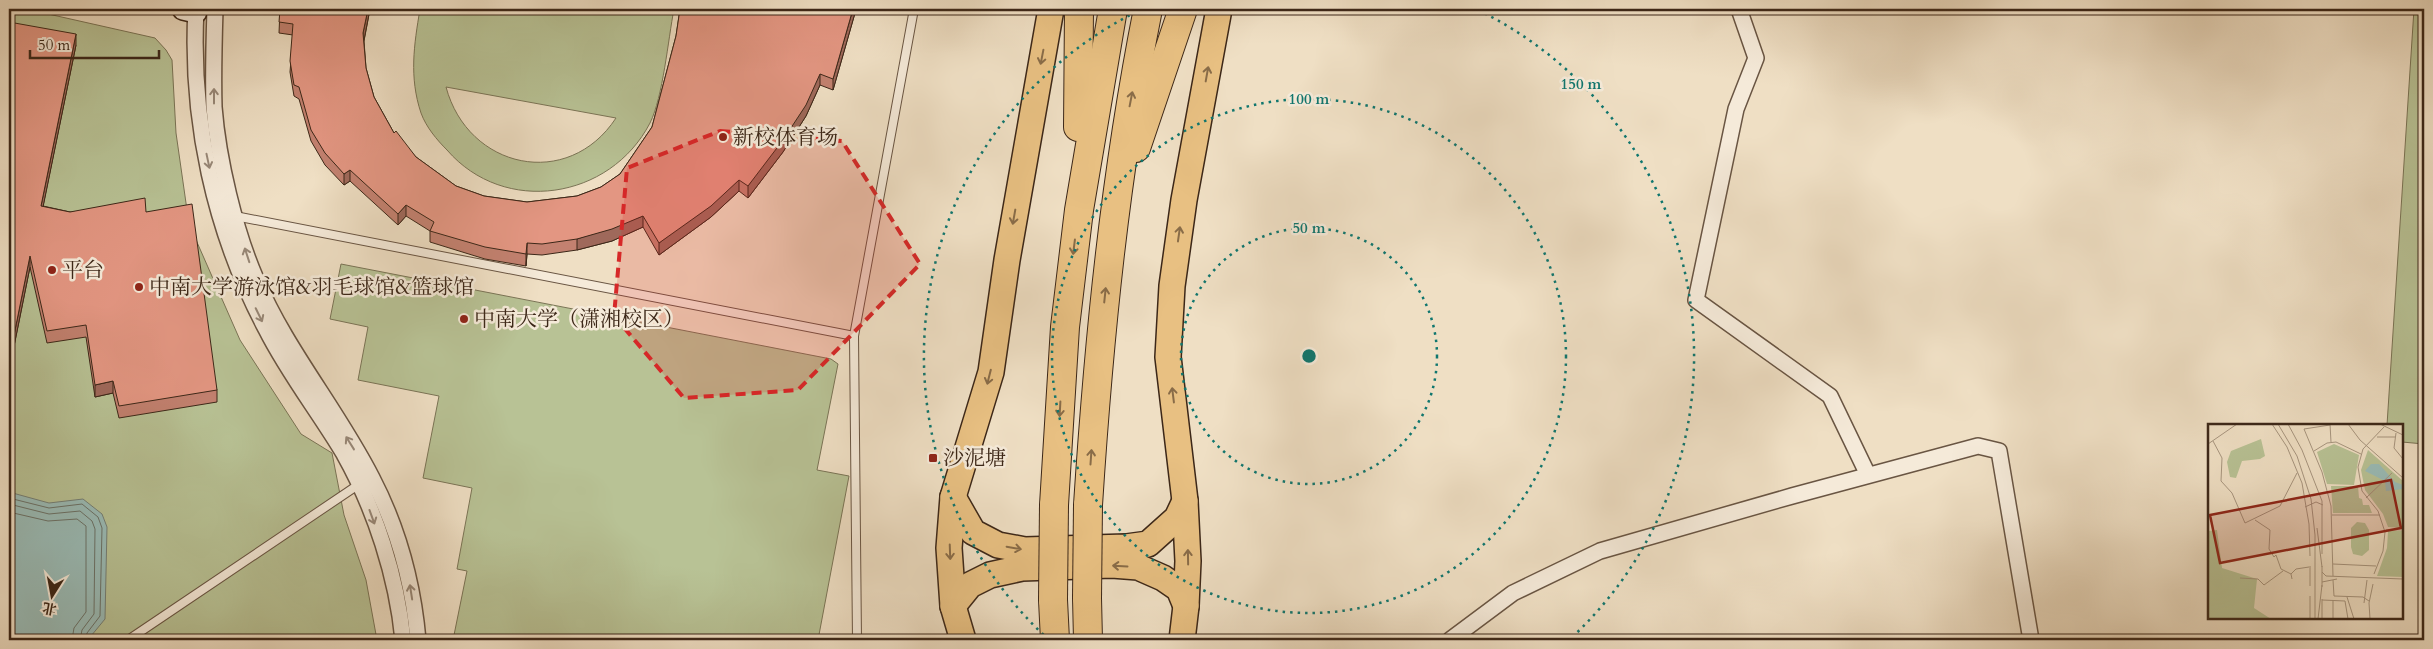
<svg xmlns="http://www.w3.org/2000/svg" width="2433" height="649" viewBox="0 0 2433 649" font-family="Cardo,'Noto Serif SC',serif">
  <style>
    .green { fill: #b8c295; stroke: #7a7456; fill-rule: evenodd }
    .water { fill: #9abcb7; stroke: #748077 }
    .lines { fill: none; stroke-linecap: round; stroke-linejoin: round }
    .shore { stroke: #6b7268; stroke-width: 1 }
    .lane-casing { stroke: #695543; stroke-width: 10 }
    .street-casing { stroke: #695543; stroke-width: 18 }
    .secondary-casing { stroke: #3c2718; stroke-width: 24 }
    .primary-casing { stroke: #3c2718; stroke-width: 28 }
    .highway-casing { stroke: #3c2718; stroke-width: 30 }
    .lane { stroke: #f5ead9; stroke-width: 8 }
    .street { stroke: #f5ead9; stroke-width: 15 }
    .secondary { stroke: #f5ead9; stroke-width: 21 }
    .primary { stroke: #e8c082; stroke-width: 25 }
    .highway { stroke: #e8c082; stroke-width: 28 }
    .highway-bridge-casing { stroke: #3c2718; stroke-width: 30; stroke-linecap: butt }
    .highway-bridge { stroke: #e8c082; stroke-width: 28 }
    .wall { fill: #c38170; stroke: #3c2718 }
    .shaded-wall { fill: #9f695b; stroke: #3c2718 }
    .building { fill: #e39682; stroke: #3c2718 }
    .oneway { stroke: #896c48 }
    .oneway2 { stroke: #988878 }
    .marked { fill: #d62828; fill-opacity: 0.2; stroke: #d62828; stroke-width: 4; stroke-dasharray: 10 6; stroke-linejoin: round }
    .ring { fill: none; stroke: #0f766e; stroke-width: 2.5; stroke-dasharray: 2.5 5 }
    .poi-dot { fill: #8f2418; stroke: #f5ead9; stroke-width: 2 }
    .labels { text-anchor: middle; stroke-width: 5; stroke-linejoin: round; paint-order: stroke }
    .poi-label { font-size: 21px; fill: #3c2718; stroke: #f5ead9; text-anchor: start }
    .inset-road { fill: none; stroke: #a7957f; stroke-width: 1 }
    .view { fill: #8f2418; fill-opacity: 0.15; stroke: #8f2418; stroke-width: 2.5 }
    .inset-edge { fill: none; stroke: #3c2718; stroke-width: 2.5 }
    .centre { fill: #0f766e; stroke: #f5ead9; stroke-width: 2.5 }
    .ring-label { font-size: 15px; text-anchor: middle; font-weight: bold; fill: #0f766e; stroke: #f5ead9; stroke-width: 5; stroke-linejoin: round; paint-order: stroke }
  </style>
  <rect width="100%" height="100%" fill="#efdfc4"/>
  <filter id="stains"><feTurbulence type="fractalNoise" baseFrequency=".004" numOctaves="4"/><feColorMatrix values="0 0 0 0 .2 0 0 0 0 .09 0 0 0 0 .02 0 0 0 .5 -.17"/></filter>
  <radialGradient id="worn" r=".72"><stop offset=".6" stop-color="#630" stop-opacity="0"/><stop offset="1" stop-color="#630" stop-opacity=".3"/></radialGradient>
  <g class="green">
    <polygon points="9,9 26,9 155,38 166,50 172,60 176,133 189,224 240,340 301,434 332,453 344,515 366,580 377,640 9,640"/>
    <path d="M 420,9 L 674,9 C 668,40 663,97 650,123 C 610,200 504,216 447,150 C 437,140 426,127 421,113 C 409,77 414,45 420,9 ZM 446,87 L 616,118 C 568,191 468,169 446,87 Z"/>
    <polygon points="2414,9 2424,9 2424,444 2402,442 2402,425 2387,425"/>
    <polygon points="341,264 831,359 838,364 817,470 849,476 818,640 453,640 467,571 457,569 472,488 423,478 439,396 358,380 368,327 330,319"/>
  </g>
  <polygon class="water" points="9,492 49,503 83,499 102,514 107,527 105,619 91,636 91,640 9,640"/>
  <g class="lines">
    <g class="shore">
      <polyline points="9,498 49,508 82,504 98,517 102,528 100,616 87,633 86,640"/>
      <polyline points="9,504 49,514 80,511 92,521 95,529 94,614 82,630 80,640"/>
      <polyline points="9,512 48,521 77,519 86,526 86,612 74,628 72,640"/>
    </g>
    <defs>
      <g id="lane">
        <polyline points="235,216 854,336"/>
        <polyline points="128,640 361,483"/>
        <polyline points="857,640 854,336 914,9"/>
      </g>
      <g id="street">
        <path d="M 196,9 C 190,119 214,231 266,329 C 288,373 319,412 344,454 C 375,509 397,577 403,640"/>
        <path d="M 215,9 C 214,41 213,74 214,107 C 218,159 235,231 256,279 C 286,350 337,409 372,478 C 398,528 413,584 418,640"/>
        <polyline points="1739,9 1756,58 1736,109 1696,300 1830,396 1868,475"/>
        <polyline points="1450,640 1513,593 1600,551 1792,496 1978,446 1999,451 2031,640"/>
      </g>
      <polyline id="secondary" points="183,9 196,12"/>
      <g id="primary">
        <polyline points="953,497 973,532 998,545 1025,550 1126,547 1148,544 1177,518 1185,501"/>
        <polyline points="953,606 970,585 990,575 1022,568 1112,565 1138,567 1163,578 1179,589 1186,606"/>
        <polyline points="963,640 953,606 949,548 953,497 991,372 1007,260 1051,9"/>
        <polyline points="1182,640 1186,606 1188,561 1185,501 1168,357 1172,286 1184,200 1219,9"/>
      </g>
      <g id="highway">
        <polyline points="1078,127 1079,9"/>
        <polyline points="1136,148 1183,9"/>
        <polyline points="1054,505 1065,327 1079,210 1113,9"/>
        <path d="M 1088,505 C 1099,336 1115,175 1148,9"/>
        <polyline points="1087,598 1088,640"/>
        <polyline points="1053,600 1055,640"/>
      </g>
    </defs>
    <use href="#lane" class="lane-casing"/>
    <use href="#street" class="street-casing"/>
    <use href="#secondary" class="secondary-casing"/>
    <use href="#primary" class="primary-casing"/>
    <use href="#highway" class="highway-casing"/>
    <use href="#lane" class="lane"/>
    <use href="#street" class="street"/>
    <use href="#secondary" class="secondary"/>
    <use href="#primary" class="primary"/>
    <use href="#highway" class="highway"/>
    <defs>
      <g id="highway-bridge">
        <polyline points="1087,598 1088,505"/>
        <polyline points="1053,600 1054,505"/>
      </g>
    </defs>
    <use href="#highway-bridge" class="highway-bridge-casing"/>
    <use href="#highway-bridge" class="highway-bridge"/>
  </g>
  <g class="wall">
    <polygon points="280,9 370,9 364,41 366,68 374,97 394,133 416,157 456,186 484,196 527,202 577,196 601,187 620,174 652,127 676,36 680,9 855,9 855,13 833,90 820,85 806,116 783,152 748,198 739,191 711,217 659,255 643,227 612,241 577,250 542,255 527,254 526,266 485,259 430,242 430,231 406,216 398,225 350,181 344,185 325,165 311,141 299,99 294,96 290,72 293,35 279,33"/>
    <polygon points="9,22 76,45 43,206 70,212 146,212 217,390 217,402 119,418 113,393 95,397 86,337 47,343 30,267 11,361 9,361"/>
  </g>
  <g class="shaded-wall">
    <polygon points="368,9 370,9 363,45 363,33"/>
    <polygon points="853,9 855,9 855,13 833,90 833,79"/>
    <polygon points="76,34 76,45 41,217 41,206"/>
    <polygon points="820,74 820,85 806,116 783,152 748,198 748,186"/>
    <polygon points="350,170 350,181 344,185 344,174"/>
    <polygon points="739,180 739,191 711,217 659,255 659,243"/>
    <polygon points="406,205 406,216 398,225 398,214"/>
    <polygon points="643,216 643,227 612,241 577,250 577,239"/>
    <polygon points="527,243 527,254 526,266 526,254"/>
    <polygon points="30,256 30,267 11,361 11,350"/>
    <polygon points="113,381 113,393 95,397 95,385"/>
  </g>
  <g class="building">
    <polygon points="280,9 368,9 363,33 366,68 374,97 394,133 396,131 416,157 456,186 484,196 527,202 577,196 601,187 620,174 652,127 676,36 680,9 853,9 833,79 820,74 806,105 783,140 748,186 739,180 711,206 659,243 643,216 612,229 577,239 542,244 527,243 526,254 485,247 430,231 434,222 406,205 398,214 350,170 344,174 325,153 311,130 299,87 294,85 290,61 293,24 279,22"/>
    <polygon points="9,22 76,34 41,206 70,212 145,198 146,212 192,204 217,390 119,406 113,381 95,385 86,325 47,331 30,256 11,350 9,350"/>
  </g>
  <defs><path id="oneway-shaft" d="M-6 0H5M1.5-3L5.5 0L1.5 3" fill="none" stroke-width="1.6" stroke-linecap="round" stroke-linejoin="round" transform="scale(1.25)"/></defs>
  <g class="oneway">
    <use href="#oneway-shaft" transform="translate(1042 57) rotate(101)"/>
    <use href="#oneway-shaft" transform="translate(1207 74) rotate(-80)"/>
    <use href="#oneway-shaft" transform="translate(1131 99) rotate(-79)"/>
    <use href="#oneway-shaft" transform="translate(1014 217) rotate(100)"/>
    <use href="#oneway-shaft" transform="translate(1179 234) rotate(-82)"/>
    <use href="#oneway-shaft" transform="translate(1074 247) rotate(97)"/>
    <use href="#oneway-shaft" transform="translate(1105 295) rotate(-84)"/>
    <use href="#oneway-shaft" transform="translate(989 377) rotate(104)"/>
    <use href="#oneway-shaft" transform="translate(1173 395) rotate(-97)"/>
    <use href="#oneway-shaft" transform="translate(1060 409) rotate(93)"/>
    <use href="#oneway-shaft" transform="translate(1091 457) rotate(-86)"/>
    <use href="#oneway-shaft" transform="translate(1014 548) rotate(10)"/>
    <use href="#oneway-shaft" transform="translate(950 552) rotate(88)"/>
    <use href="#oneway-shaft" transform="translate(1188 557) rotate(-91)"/>
    <use href="#oneway-shaft" transform="translate(1120 566) rotate(-177)"/>
  </g>
  <g class="oneway2">
    <use href="#oneway-shaft" transform="translate(214 96) rotate(-90)"/>
    <use href="#oneway-shaft" transform="translate(208 161) rotate(78)"/>
    <use href="#oneway-shaft" transform="translate(247 255) rotate(-108)"/>
    <use href="#oneway-shaft" transform="translate(259 315) rotate(64)"/>
    <use href="#oneway-shaft" transform="translate(350 443) rotate(-122)"/>
    <use href="#oneway-shaft" transform="translate(372 517) rotate(70)"/>
    <use href="#oneway-shaft" transform="translate(411 592) rotate(-99)"/>
  </g>
  <path class="marked" d="M 720,131 L 842,141 L 920,264 L 798,390 L 684,398 L 614,316 L 627,168 Z"/>
  <g class="ring">
    <circle cx="1309" cy="356" r="128"/>
    <circle cx="1309" cy="356" r="257"/>
    <path d="M1049 640A385 385 0 0 1 1140 10M1478 10A385 385 0 0 1 1569 640"/>
  </g>
  <g class="poi-dot">
    <circle cx="723" cy="137" r="5"/>
    <circle cx="52" cy="270" r="5"/>
    <circle cx="139" cy="287" r="5"/>
    <circle cx="464" cy="319" r="5"/>
    <rect x="928" y="453" width="10" height="10" rx="2.5"/>
  </g>
  <g class="labels">
    <g class="poi-label">
      <text x="733" y="144">新校体育场</text>
      <text x="62" y="277">平台</text>
      <text x="149" y="294">中南大学游泳馆&amp;羽毛球馆&amp;篮球馆</text>
      <text x="474" y="326">中南大学（潇湘校区）</text>
      <text x="943" y="465">沙泥塘</text>
    </g>
  </g>
  <g transform="translate(2208 424)">
    <rect width="195" height="195" fill="#efdfc4"/>
    <path d="M 53,15 L 57,32 L 52,35 L 34,37 L 28,54 L 22,53 L 19,38 L 23,27 ZM 126,20 L 151,31 L 146,61 L 119,60 L 109,28 ZM 160,26 L 195,57 L 195,104 L 180,103 L 175,90 L 157,66 L 153,46 ZM 123,62 L 150,62 L 151,74 L 154,75 L 155,81 L 161,81 L 164,89 L 125,89 ZM 149,98 L 157,99 L 161,106 L 161,126 L 154,132 L 145,130 L 143,123 L 143,104 ZM 9,106 L 14,144 L 49,155 L 46,184 L 63,195 L 0,195 L 0,107 ZM 180,107 L 195,107 L 195,153 L 169,152 L 179,124 Z" fill="#b8c295"/>
    <path d="M 163,40 L 171,40 L 187,58 L 195,61 L 195,65 L 178,67 L 177,57 L 157,47 Z" fill="#9abcb7"/>
    <path class="inset-road" d="M 64,0 L 79,23 L 94,59 L 101,100 L 102,132M 70,0 L 89,32 L 103,75 L 107,111 L 107,195M 80,0 L 94,26 L 114,77 L 114,130M 122,0 L 123,18M 140,0 L 152,16 L 195,54M 172,0 L 195,11M 122,1 L 96,5 L 114,48 L 123,82 L 125,152M 188,9 L 186,24 L 195,35M 169,13 L 187,13M 5,17 L 14,34 L 13,57 L 24,69 L 37,99 L 72,82 L 89,49M 0,20 L 29,0M 106,27 L 119,19 L 128,18 L 153,30M 158,74 L 184,49M 97,83 L 108,78 L 115,81M 124,91 L 172,91M 47,96 L 62,106 L 61,125 L 66,133 L 68,131 L 73,145 L 83,150M 109,104 L 114,143M 178,106 L 195,106M 125,140 L 168,142M 102,142 L 102,162M 114,142 L 114,163M 114,148 L 118,152 L 195,155M 166,150 L 175,127 L 177,108 L 170,87 L 154,67 L 150,43 L 155,25 L 176,3M 32,154 L 50,155 L 56,161 L 75,147M 84,155 L 83,150 L 88,145 L 101,143M 125,156 L 126,172 L 155,173 L 161,177M 114,158 L 129,155M 102,172 L 102,195M 139,173 L 146,195M 114,176 L 137,177 L 140,195M 156,179 L 159,156M 110,195 L 114,161M 114,195 L 114,175M 125,195 L 125,176M 162,195 L 161,179 L 165,160"/>
    <path class="view" d="M 183,56 L 193,104 L 12,139 L 2,91 Z"/>
    <rect width="195" height="195" class="inset-edge"/>
  </g>
  <circle cx="1309" cy="356" r="8" class="centre"/>
  <g class="ring-label">
    <text x="1581" y="89">150 m</text>
    <text x="1309" y="104">100 m</text>
    <text x="1309" y="233">50 m</text>
  </g>
  <rect width="2433" height="649" fill="none" stroke="#efdfc4" stroke-width="30"/>
  <rect x="10" y="10" width="2413" height="629" fill="none" stroke="#3c2718" stroke-width="2.5"/>
  <rect x="15" y="15" width="2403" height="619" fill="none" stroke="#3c2718"/>
  <g transform="translate(52 596) rotate(191)" stroke="#f5ead9" stroke-width="4" paint-order="stroke">
  <path d="M0-4L9 19L0 12L-9 19Z" fill="#3c2718"/>
  <text y="-8" font-size="14" font-weight="bold" text-anchor="middle" fill="#3c2718">北</text>
  </g>
  <path d="M30 50v8h129v-8" fill="none" stroke="#3c2718" stroke-width="2.5"/>
  <text x="38" y="50" font-size="15" fill="#3c2718" stroke="#f5ead9" stroke-width="4" paint-order="stroke">50 m</text>
  <rect width="100%" height="100%" filter="url(#stains)"/>
  <rect width="100%" height="100%" fill="url(#worn)"/>
</svg>
